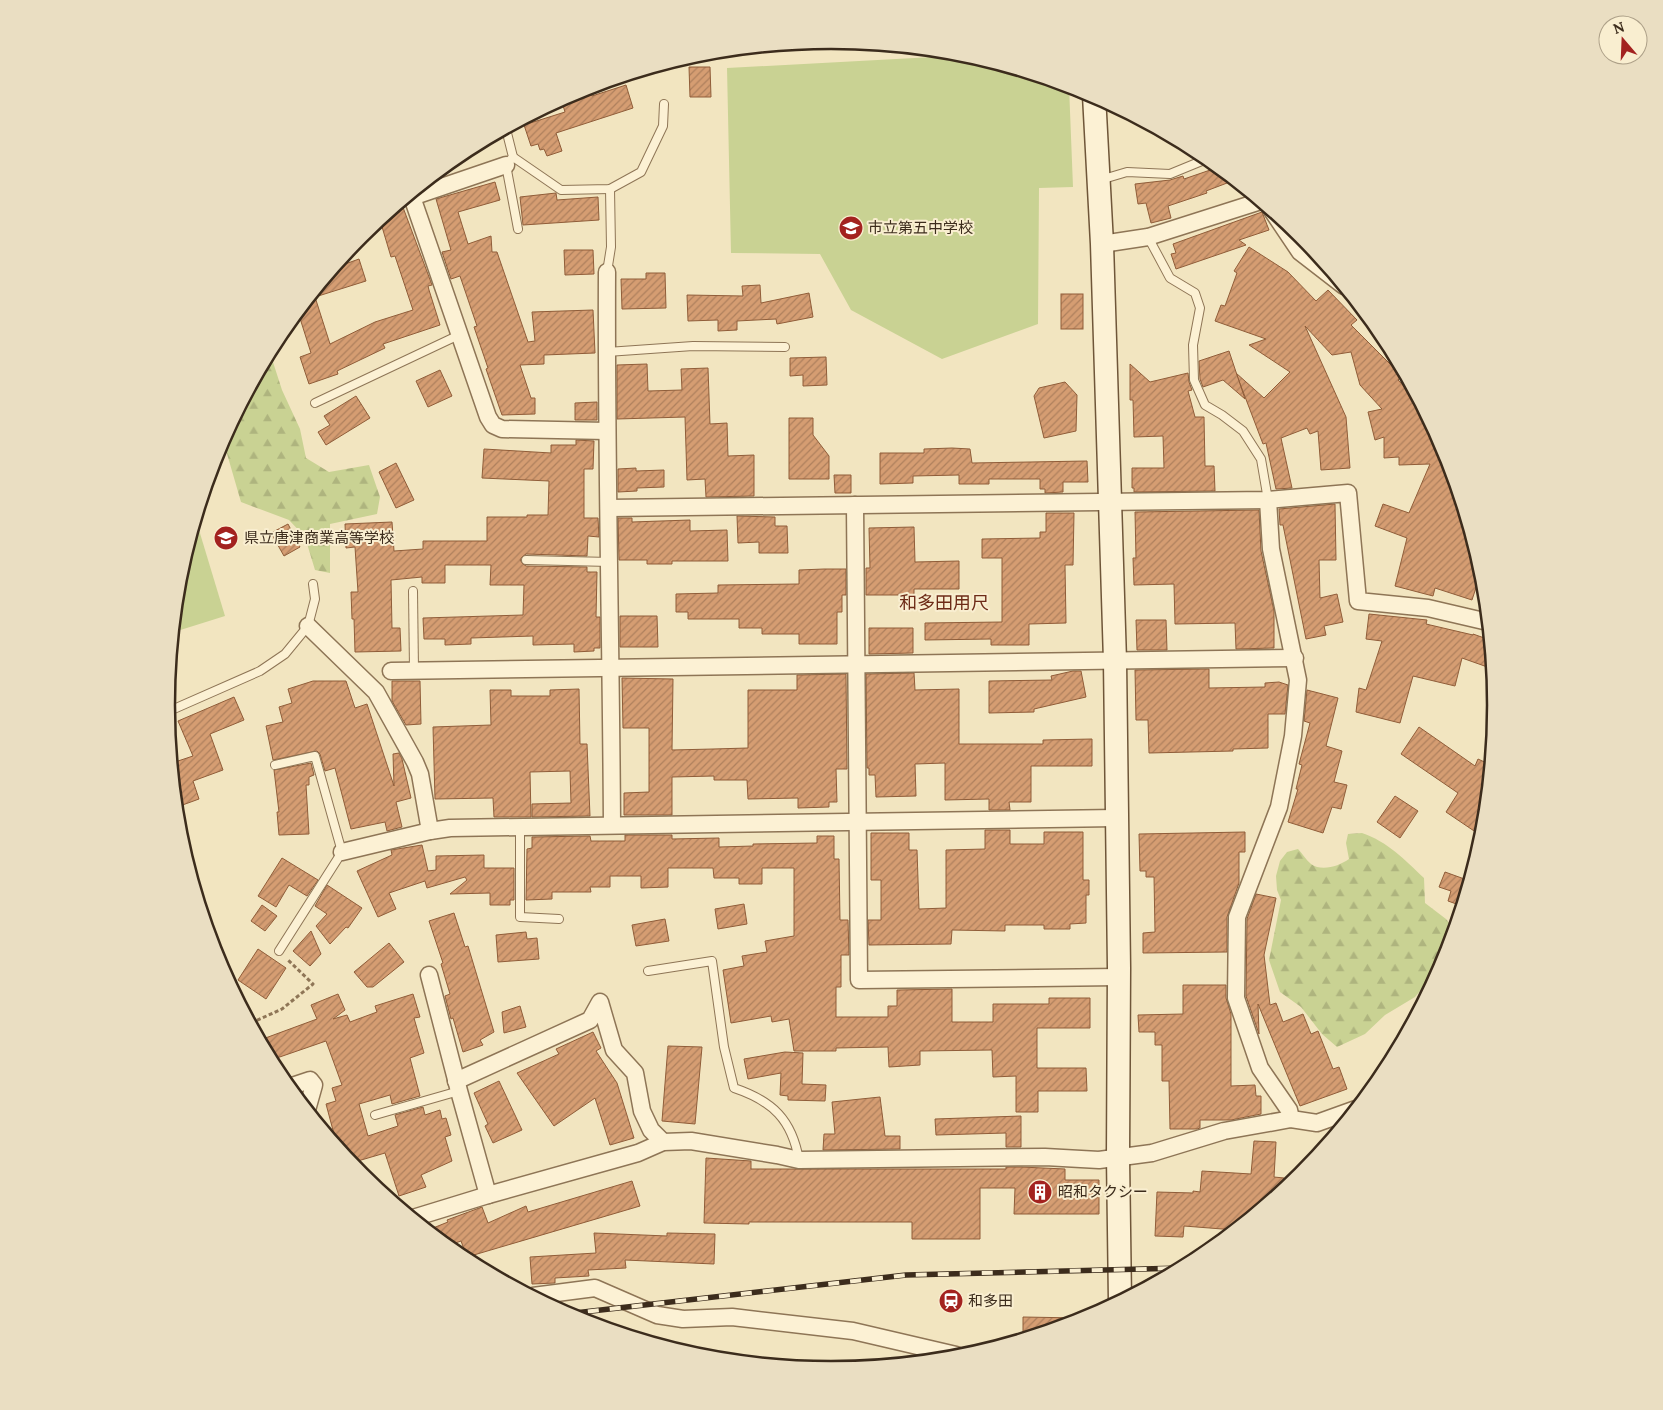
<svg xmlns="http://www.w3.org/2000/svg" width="1663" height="1410" viewBox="0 0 1663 1410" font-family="Lora,'Noto Sans JP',serif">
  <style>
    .grass { fill: #c9d293 }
    .forest { fill: url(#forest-firs) }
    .building { fill: url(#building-hatch); stroke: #905d39 }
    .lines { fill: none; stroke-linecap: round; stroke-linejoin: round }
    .lane-casing { stroke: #8e7556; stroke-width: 10 }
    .street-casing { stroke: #8e7556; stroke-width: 19 }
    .secondary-casing { stroke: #6f5639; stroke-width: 25 }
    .path { stroke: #8e7556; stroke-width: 3; stroke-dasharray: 4 2.5; stroke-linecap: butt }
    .lane { stroke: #fcf1d4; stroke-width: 8 }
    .street { stroke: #fcf1d4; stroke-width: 16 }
    .secondary { stroke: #fcf1d4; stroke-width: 22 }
    .rail-casing { stroke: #3c2c1c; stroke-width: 5.5 }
    .rail { stroke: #f9eed0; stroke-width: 4; stroke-dasharray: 11; stroke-linecap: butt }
    .labels { text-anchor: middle; stroke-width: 4; stroke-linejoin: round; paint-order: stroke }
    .poi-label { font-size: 15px; fill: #3c2c1c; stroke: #f9eed0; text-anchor: start }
    .quarter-label { font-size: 18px; fill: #6d2b17; stroke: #f9eed0 }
    .rim { fill: none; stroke: #3c2c1c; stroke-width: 2.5 }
  </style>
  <defs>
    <pattern id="forest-firs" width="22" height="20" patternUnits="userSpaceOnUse" patternTransform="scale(1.25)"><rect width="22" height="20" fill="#c9d293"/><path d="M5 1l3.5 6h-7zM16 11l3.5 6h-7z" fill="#aeb47e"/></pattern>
    <pattern id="building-hatch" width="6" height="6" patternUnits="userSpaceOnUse" patternTransform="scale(1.25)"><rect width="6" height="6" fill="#d59d72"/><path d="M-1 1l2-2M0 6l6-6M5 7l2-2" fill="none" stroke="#ae805d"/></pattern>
  </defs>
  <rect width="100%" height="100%" fill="#f2e5c0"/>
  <g class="grass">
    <polygon points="970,55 1069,86 1073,187 1039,188 1038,324 942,359 851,310 820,254 731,253 727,68"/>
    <polygon points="196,520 225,616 174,632 179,575"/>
  </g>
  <g class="forest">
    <polygon points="276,341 277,344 272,359 282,390 300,429 306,458 329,472 369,465 380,497 377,514 330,524 330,573 315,570 305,537 289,520 241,502 223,440"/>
    <path d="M 1362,833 C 1388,842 1404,859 1424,878 L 1425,903 L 1446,919 L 1455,930 L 1446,960 L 1440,971 L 1432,977 L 1415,997 L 1385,1015 L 1365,1034 L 1337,1047 L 1322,1034 L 1301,1007 L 1280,992 L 1269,960 L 1281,900 L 1277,890 L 1276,876 L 1280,861 L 1287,852 L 1298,849 C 1303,854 1306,860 1311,864 C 1322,872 1339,866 1349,859 L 1346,843 L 1348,834 Z"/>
  </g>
  <g class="building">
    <polygon points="689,67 710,67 711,97 690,97"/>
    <polygon points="626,85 633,108 556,133 562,151 547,156 544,149 540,150 538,144 531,146 524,125 565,112 561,99 581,89 582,94 590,91 592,96"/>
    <polygon points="1219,167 1235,180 1206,191 1207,193 1168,206 1171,218 1151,223 1146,203 1138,204 1135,184 1170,180 1183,176 1184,179"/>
    <polygon points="495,182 500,200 458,212 468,244 491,236 492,252 497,252 528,342 535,341 532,312 593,310 595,353 544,355 544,364 520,365 531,398 535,398 535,414 502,415 486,369 488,368 474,327 477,326 460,276 451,279 442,252 451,250 436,199"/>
    <polygon points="556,193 557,200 598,197 599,220 523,225 520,197"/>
    <polygon points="401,202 432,285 428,286 429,290 440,325 383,344 385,348 337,371 338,374 309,384 300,357 311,353 298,312 334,268 359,259 366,281 315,297 330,344 375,322 413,310 395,256 391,257 380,220"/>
    <polygon points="1262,212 1269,230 1239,240 1246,245 1176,269 1171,254 1176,253 1173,244"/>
    <polygon points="1249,247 1288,272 1316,301 1328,290 1357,320 1351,325 1402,376 1398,380 1418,401 1419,401 1446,451 1482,569 1472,600 1435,588 1433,596 1395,586 1407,538 1375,526 1383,504 1409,513 1430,464 1399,465 1399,457 1384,458 1384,437 1375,440 1368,412 1382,409 1360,385 1351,352 1332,355 1305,326 1346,417 1350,468 1321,470 1318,431 1310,434 1307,428 1281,438 1292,488 1276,489 1266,443 1263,444 1236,373 1264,398 1290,372 1249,345 1266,339 1215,321 1221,305 1225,306 1237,273 1234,271"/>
    <polygon points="564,250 593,250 594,274 565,275"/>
    <polygon points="646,273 665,273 666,308 622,309 621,279 646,279"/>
    <polygon points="760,285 761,303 809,293 813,317 777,324 776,319 737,321 737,330 718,331 718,320 688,321 687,295 743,296 742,286"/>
    <rect x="1061" y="294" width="22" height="35"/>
    <polygon points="1229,351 1245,399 1223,380 1203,387 1200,379 1199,361"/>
    <polygon points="826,357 827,385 803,386 803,375 790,376 790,358"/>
    <polygon points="647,364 648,391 682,390 681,369 708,368 710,424 727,423 728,456 754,455 754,496 706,497 705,479 687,480 685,417 617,419 617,365"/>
    <polygon points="1130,364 1150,382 1188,373 1189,382 1192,390 1188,391 1195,417 1204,417 1205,466 1214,466 1215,491 1134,492 1134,488 1132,488 1132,468 1164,468 1163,436 1134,437 1133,400 1130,400"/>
    <polygon points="440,370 452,396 428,407 416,381"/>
    <polygon points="1065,382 1077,395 1076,431 1044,438 1034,396 1039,388"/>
    <polygon points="356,396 370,418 326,445 318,432 330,425 324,416"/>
    <polygon points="597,402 597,420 575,420 575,403"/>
    <polygon points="789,418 813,418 813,435 829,456 829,479 789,479"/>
    <polygon points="576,440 594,441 593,469 584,469 584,518 598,518 599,537 588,536 587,556 526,554 522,557 520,560 523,564 526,566 587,567 587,572 597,572 596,617 600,617 600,648 594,648 594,651 574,652 574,644 533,645 533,636 471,638 471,644 445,645 445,639 424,639 423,618 523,615 524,585 490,585 491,565 445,565 445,583 422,583 422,577 391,580 392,628 400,628 401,651 355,652 354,619 352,619 351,592 358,592 355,547 346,548 345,524 392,522 394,551 423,549 423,541 487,541 487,517 527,517 527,515 548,515 549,481 482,478 484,449 551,453 551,445 576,445"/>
    <polygon points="952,448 970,449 972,463 1087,461 1088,482 1063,482 1063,492 1045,493 1045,489 1040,489 1040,479 989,479 989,484 959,484 959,475 913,476 913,483 880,484 880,453 924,453 924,449"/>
    <polygon points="396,463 414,500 396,508 379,472"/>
    <polygon points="636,468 636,471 664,470 664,487 637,488 637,491 618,492 618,469"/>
    <polygon points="834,475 851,475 851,493 835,493"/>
    <polygon points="1335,504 1336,560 1319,560 1320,598 1337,594 1343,622 1324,626 1326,635 1306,639 1283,525 1280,525 1279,509"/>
    <polygon points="1259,510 1261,551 1274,611 1274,648 1236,649 1235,623 1175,624 1174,584 1134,585 1133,558 1136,558 1135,512"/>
    <polygon points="1046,513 1074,513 1073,565 1065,565 1066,623 1029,624 1029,645 991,645 991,639 925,640 925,623 1002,622 1002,558 982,558 982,539 1040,538 1040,532 1046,532"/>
    <polygon points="737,516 775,517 775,526 787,526 788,553 759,553 759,542 738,543"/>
    <polygon points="618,518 632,518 632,522 690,520 690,531 727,530 728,561 672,561 672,564 647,564 647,560 619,560"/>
    <polygon points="288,524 300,547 284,556 271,533"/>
    <polygon points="914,527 915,562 959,561 959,589 914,589 914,595 866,595 866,568 870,568 869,528"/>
    <polygon points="824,569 846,569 846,595 842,595 842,612 837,612 837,644 799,644 799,634 762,634 762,628 739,628 739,619 688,619 688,612 676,612 676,594 718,593 718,585 799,584 799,570"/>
    <polygon points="1369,614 1427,620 1426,624 1473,635 1473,634 1490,640 1493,669 1462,658 1455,686 1413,676 1400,723 1356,712 1359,688 1366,690 1382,641 1366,639"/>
    <polygon points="620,616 657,616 658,647 620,647"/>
    <polygon points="1136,620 1166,620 1167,650 1137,650"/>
    <polygon points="869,628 913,628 913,653 869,654"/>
    <polygon points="1209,669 1209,688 1265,687 1265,683 1279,682 1288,685 1285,714 1268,714 1268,748 1233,749 1233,751 1149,753 1148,720 1136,720 1135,670"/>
    <polygon points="1073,671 1081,671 1086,697 1034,709 1034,712 989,713 989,681 1052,680 1051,676"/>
    <polygon points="914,673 915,690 959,689 959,744 1043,744 1043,740 1092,739 1092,766 1031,766 1031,802 1009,802 1010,810 989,810 989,799 945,800 945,763 915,764 916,796 876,797 875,775 869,775 869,768 867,768 866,674"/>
    <polygon points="846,674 847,769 836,769 837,802 829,802 829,807 798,808 798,798 748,799 747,780 714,780 714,776 672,777 672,815 624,815 624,793 649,792 649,728 623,728 622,678 673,679 672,750 713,749 748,748 748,690 797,690 797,675"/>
    <polygon points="313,681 346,681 355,708 367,704 394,786 393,754 399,753 402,759 411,798 396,802 402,827 387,831 385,822 351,829 335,768 325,771 320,754 317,751 273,760 266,726 283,722 279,707 292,703 288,689"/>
    <polygon points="392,681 420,681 421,724 406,725 392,701"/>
    <polygon points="579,689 580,744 587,744 590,816 532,817 532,804 571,803 570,771 530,772 531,817 494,817 493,798 435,799 433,727 491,725 490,690 511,690 511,696 550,696 550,690"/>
    <polygon points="1307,690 1338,698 1326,746 1342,751 1334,782 1347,785 1341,809 1332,807 1323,833 1288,822 1298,789 1296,789 1302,765 1299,764 1310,723 1304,721"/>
    <polygon points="234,697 244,720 210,734 223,770 193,781 199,799 177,807 172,763 193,756 178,721"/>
    <polygon points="1419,727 1475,766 1478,759 1491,765 1488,787 1478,810 1486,815 1483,837 1446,812 1458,793 1401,754"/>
    <polygon points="311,763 314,775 309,777 309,785 306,785 309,834 279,835 277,812 279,812 274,770"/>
    <polygon points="1395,796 1418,811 1400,838 1377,822"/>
    <polygon points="985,830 1010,830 1010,844 1044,844 1044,832 1083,832 1083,880 1089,880 1089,895 1086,895 1086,923 1070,924 1070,929 1044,929 1044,925 1005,925 1005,931 952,930 951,944 869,945 868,920 881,920 881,880 871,880 871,833 909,833 909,850 917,850 919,909 946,908 946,850 985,849"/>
    <polygon points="1245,832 1245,852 1239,852 1239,883 1227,917 1227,952 1143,953 1143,933 1155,932 1154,877 1146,877 1146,871 1140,871 1139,834"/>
    <polygon points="625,835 672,835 672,839 719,838 719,847 753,846 753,844 817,843 817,836 834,836 834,859 839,859 840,920 848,920 849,955 841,955 841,987 836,987 836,1017 888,1017 888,1006 897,1006 897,990 952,989 952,1022 993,1022 993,1004 1049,1004 1049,998 1090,998 1090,1028 1037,1028 1037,1068 1086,1068 1087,1091 1038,1091 1038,1112 1016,1112 1016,1076 993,1077 992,1050 920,1051 920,1065 889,1067 888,1047 836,1048 836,1051 794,1051 789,1019 772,1022 771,1016 731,1023 723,970 744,966 742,956 767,952 765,941 794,936 794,868 762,868 762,884 739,884 739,878 714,878 713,868 668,868 668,887 641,888 641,876 610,876 610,887 590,887 591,892 552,892 552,899 526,900 527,849 532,848 532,837 590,836 591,841 625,841"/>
    <polygon points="422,845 428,871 436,870 436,856 484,855 484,868 514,868 514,900 510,900 510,905 490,905 490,893 450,894 467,880 465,877 427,888 425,881 389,893 396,909 378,917 357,871 392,855 391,850"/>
    <polygon points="282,858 318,880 307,896 289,885 276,907 258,896"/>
    <polygon points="1445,872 1470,881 1462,906 1448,901 1451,891 1439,887"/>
    <polygon points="327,885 362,908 348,928 346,927 330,944 316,926 327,914 315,906"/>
    <polygon points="1256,894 1276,898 1264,955 1270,1005 1276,1003 1283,1022 1303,1014 1311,1034 1318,1031 1333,1069 1339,1067 1347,1089 1300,1106 1258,1004 1259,1034 1246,996 1247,919"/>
    <polygon points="744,904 747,924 718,929 715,909"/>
    <polygon points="262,905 277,916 265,931 251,921"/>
    <polygon points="454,913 465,947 468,946 494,1032 480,1040 483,1045 463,1052 453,1018 451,1019 445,996 450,994 441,964 443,963 429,921"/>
    <polygon points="665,919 669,941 636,946 632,925"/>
    <polygon points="311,931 321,954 310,966 293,951"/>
    <polygon points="526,932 527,939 537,938 539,959 498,962 496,935"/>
    <polygon points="389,943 404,962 373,987 367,987 354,972"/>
    <polygon points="258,949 286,968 266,999 238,980"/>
    <polygon points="1183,985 1226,985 1226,998 1231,1014 1231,1086 1255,1085 1256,1096 1261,1096 1261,1114 1231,1120 1200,1120 1200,1128 1197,1129 1170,1129 1169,1081 1162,1081 1162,1045 1155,1045 1155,1032 1139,1032 1138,1015 1183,1014"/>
    <polygon points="338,994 345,1010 333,1019 347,1015 350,1022 377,1012 375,1006 413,994 420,1017 414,1018 424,1053 410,1058 420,1096 392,1104 390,1095 359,1104 368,1136 398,1126 395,1115 423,1107 425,1115 440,1110 442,1119 446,1118 451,1135 445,1137 452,1161 421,1175 426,1187 399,1196 385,1153 351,1163 329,1135 334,1134 326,1104 336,1101 332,1088 342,1085 326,1041 271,1060 260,1040 317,1019 311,1005"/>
    <polygon points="520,1006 526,1027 504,1033 502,1012"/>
    <polygon points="593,1032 601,1048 596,1051 617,1083 634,1138 610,1145 595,1098 554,1126 517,1073 559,1054 556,1049"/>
    <polygon points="668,1046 702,1047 695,1124 662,1121"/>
    <polygon points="785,1052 803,1053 802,1084 826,1085 825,1101 788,1100 788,1096 780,1095 781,1073 748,1079 744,1059"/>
    <polygon points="499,1081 522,1130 493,1143 485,1126 488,1124 474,1093"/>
    <polygon points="880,1097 885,1136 900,1136 900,1149 823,1150 824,1134 835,1134 832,1102"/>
    <polygon points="1021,1116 1021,1147 1006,1147 1006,1133 936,1135 935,1119"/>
    <polygon points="1254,1141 1276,1142 1274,1177 1284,1178 1283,1191 1235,1230 1184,1226 1183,1237 1155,1236 1157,1192 1193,1193 1193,1191 1200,1192 1202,1171 1251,1174"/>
    <polygon points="706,1158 751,1161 751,1169 1006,1169 1006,1167 1021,1167 1065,1169 1065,1180 1099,1180 1099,1214 1014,1214 1015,1188 980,1188 980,1239 912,1239 912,1222 749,1222 749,1224 704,1223"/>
    <polygon points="632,1181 640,1206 467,1257 461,1241 447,1246 428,1230 448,1222 447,1220 482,1207 488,1223 526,1206 528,1212"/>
    <polygon points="594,1233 667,1236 667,1233 715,1234 714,1264 625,1260 626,1268 588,1270 589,1276 555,1278 555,1283 532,1284 530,1257 596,1253"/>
    <polygon points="1023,1317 1079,1318 1079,1321 1023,1339"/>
  </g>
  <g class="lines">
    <defs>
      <g id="lane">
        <polyline points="506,129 513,157 506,165 518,229"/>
        <polyline points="513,157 561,190 610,189 641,172 663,126 664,104"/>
        <polyline points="1100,180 1127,172 1170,174 1209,158"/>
        <polyline points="1148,237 1170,278 1195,293 1200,308 1193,345 1194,380 1205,405 1222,415 1243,431 1261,459 1268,500"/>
        <polyline points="607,272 611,247 610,189"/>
        <polyline points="607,352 693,346 785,347"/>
        <polyline points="315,403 459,335"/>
        <polyline points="526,560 610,562"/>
        <polyline points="413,591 414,670"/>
        <polyline points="167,712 260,671 285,654 308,626 315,599 313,584"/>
        <polyline points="275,765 315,756 342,852 279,951"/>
        <polyline points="520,827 520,917 559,919"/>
        <path d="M 648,971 L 712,961 L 724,1047 L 734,1088 C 773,1101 792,1120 799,1160"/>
        <polyline points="375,1115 459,1091"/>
      </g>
      <g id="street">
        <polyline points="411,194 488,417 493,425 502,429 607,431"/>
        <polyline points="412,197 506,165"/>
        <polyline points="1271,209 1300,252 1344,286"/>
        <polyline points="1102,244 1148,237 1261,201"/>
        <path d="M 607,272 C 606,457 611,641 612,825"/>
        <polyline points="1268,500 1271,549 1298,680 1293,736 1279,807 1237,917 1236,998 1260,1068 1289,1110 1291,1119"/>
        <polyline points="855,505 859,980 1119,977"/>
        <polyline points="609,508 1268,500 1348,493 1358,601 1428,608 1488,622"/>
        <polyline points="308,626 376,692 415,762 420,774 430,831"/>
        <polyline points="391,671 1295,658"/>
        <polyline points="342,852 430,831 450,828 1116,818"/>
        <polyline points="429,975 459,1091 488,1195"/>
        <polyline points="456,1081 590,1020 600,1002 614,1050 635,1073 642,1111 651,1130 663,1142"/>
        <polyline points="289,1087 310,1080 314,1085 307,1110"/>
        <polyline points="413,1218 488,1195 638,1153 663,1142 691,1141 777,1155 799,1160 1045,1157 1099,1160 1152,1153 1224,1131 1291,1119 1317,1123 1356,1109"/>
        <polyline points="533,1296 595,1288 657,1315 683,1319 732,1317 853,1331 956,1355 961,1357"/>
      </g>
      <polyline id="secondary" points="1094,95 1102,244 1115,661 1119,968 1118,1157 1120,1301"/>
    </defs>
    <use href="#lane" class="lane-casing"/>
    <use href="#street" class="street-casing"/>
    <use href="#secondary" class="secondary-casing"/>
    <polyline class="path" points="251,1023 282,1009 313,984 287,959"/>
    <use href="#lane" class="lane"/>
    <use href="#street" class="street"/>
    <use href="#secondary" class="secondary"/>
    <defs>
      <g id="rail">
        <polyline points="566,1314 906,1275 1182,1268"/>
        <polyline points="697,1356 837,1369"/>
      </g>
    </defs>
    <use href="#rail" class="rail-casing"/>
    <use href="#rail" class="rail"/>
  </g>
  <defs>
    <symbol id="school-disc" viewBox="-11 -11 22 22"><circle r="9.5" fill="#a3221f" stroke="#f9eed0"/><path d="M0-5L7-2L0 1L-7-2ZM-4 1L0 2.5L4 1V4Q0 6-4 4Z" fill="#fff"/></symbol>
    <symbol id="building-disc" viewBox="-11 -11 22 22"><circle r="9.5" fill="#a3221f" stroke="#f9eed0"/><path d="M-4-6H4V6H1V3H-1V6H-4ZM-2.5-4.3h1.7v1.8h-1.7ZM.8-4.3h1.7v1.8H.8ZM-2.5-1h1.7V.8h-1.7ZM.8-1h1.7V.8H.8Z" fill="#fff"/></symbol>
    <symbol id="station-disc" viewBox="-11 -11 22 22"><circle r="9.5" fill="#a3221f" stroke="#f9eed0"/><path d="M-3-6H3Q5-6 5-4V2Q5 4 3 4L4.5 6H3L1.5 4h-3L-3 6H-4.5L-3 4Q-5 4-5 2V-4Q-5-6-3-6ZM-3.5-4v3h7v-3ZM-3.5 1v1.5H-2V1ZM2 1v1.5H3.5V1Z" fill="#fff"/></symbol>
  </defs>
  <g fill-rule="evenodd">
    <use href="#school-disc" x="837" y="214" width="28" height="28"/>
    <use href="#school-disc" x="212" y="524" width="28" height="28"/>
    <use href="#building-disc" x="1026" y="1178" width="28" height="28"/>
    <use href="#station-disc" x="937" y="1287" width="28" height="28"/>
  </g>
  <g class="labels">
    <g class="poi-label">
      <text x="868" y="233">市立第五中学校</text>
      <text x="244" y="543">県立唐津商業高等学校</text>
      <text x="1058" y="1197">昭和タクシー</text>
      <text x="968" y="1306">和多田</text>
    </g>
    <g class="quarter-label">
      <text x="944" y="609">和多田用尺</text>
    </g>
  </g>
  <path d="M0 0H1663V1410H0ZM175 705a656 656 0 1 1 1312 0a656 656 0 1 1-1312 0Z" fill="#eadec2" fill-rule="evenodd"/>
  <path class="rim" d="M175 705a656 656 0 1 1 1312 0a656 656 0 1 1-1312 0Z"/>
  <g transform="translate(1623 40) rotate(341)"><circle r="24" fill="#f9eed0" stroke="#ada088"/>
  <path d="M0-4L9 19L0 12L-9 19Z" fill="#a3221f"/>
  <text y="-8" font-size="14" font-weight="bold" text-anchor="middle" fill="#3c2c1c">N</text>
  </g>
</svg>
